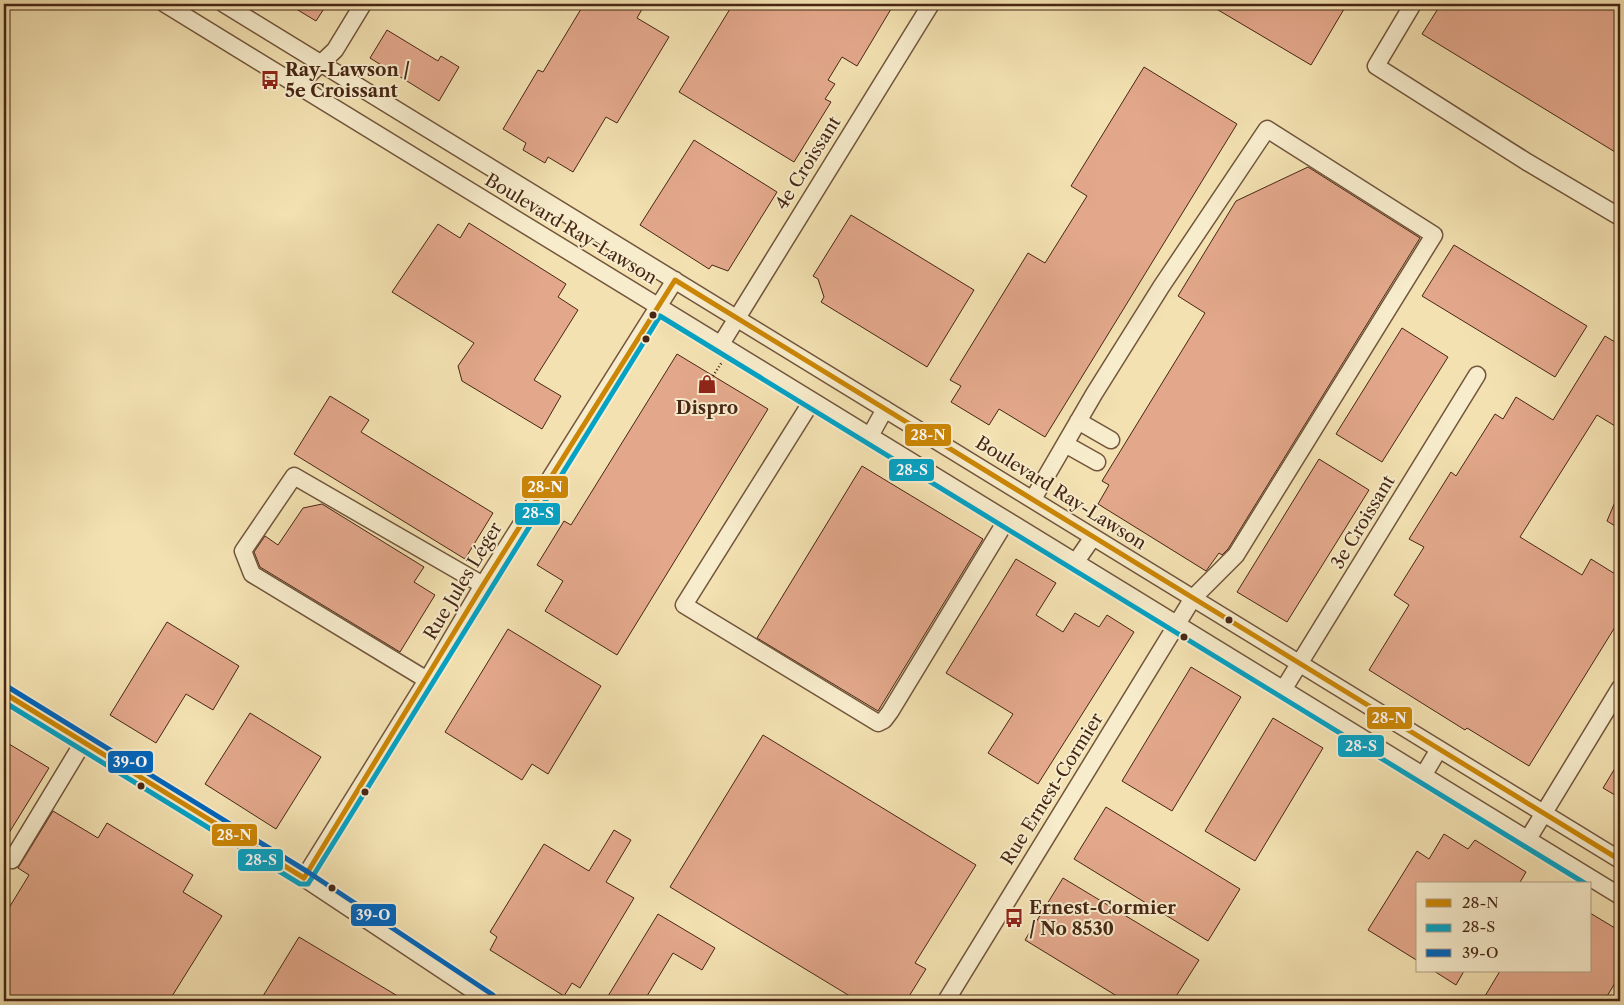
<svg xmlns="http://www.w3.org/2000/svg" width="1624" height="1005" font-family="'Libre Caslon Text',serif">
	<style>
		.building { fill: #e3a88b; stroke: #472615 }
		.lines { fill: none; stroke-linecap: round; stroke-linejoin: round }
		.minor-casing { stroke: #72553c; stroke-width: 19 }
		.path { stroke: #472615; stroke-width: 2.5; stroke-dasharray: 1 2.5; stroke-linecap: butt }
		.minor { stroke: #f7eccc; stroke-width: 16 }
		.bus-1-casing { stroke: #f7eccc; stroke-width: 9 }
		.bus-2-casing { stroke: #f7eccc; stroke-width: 9 }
		.bus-3-casing { stroke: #f7eccc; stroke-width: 9 }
		.bus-1 { stroke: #cb8605; stroke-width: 5 }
		.bus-2 { stroke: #04a2c5; stroke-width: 5 }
		.bus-3 { stroke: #0065bd; stroke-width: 5 }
		.bus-dot { fill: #472615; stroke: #f7eccc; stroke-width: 2 }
		.labels { text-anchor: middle; stroke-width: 4; stroke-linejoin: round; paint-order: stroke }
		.poi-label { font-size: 18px; font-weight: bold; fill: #472615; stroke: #f7eccc; text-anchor: start }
		.street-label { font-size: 18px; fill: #472615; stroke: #f7eccc }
		.line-badge { stroke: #f7eccc; stroke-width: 2 }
		.badge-label { font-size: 14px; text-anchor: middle; font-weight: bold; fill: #fff }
	</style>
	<rect width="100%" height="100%" fill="#f3e1b1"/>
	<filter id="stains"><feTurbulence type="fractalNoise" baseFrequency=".004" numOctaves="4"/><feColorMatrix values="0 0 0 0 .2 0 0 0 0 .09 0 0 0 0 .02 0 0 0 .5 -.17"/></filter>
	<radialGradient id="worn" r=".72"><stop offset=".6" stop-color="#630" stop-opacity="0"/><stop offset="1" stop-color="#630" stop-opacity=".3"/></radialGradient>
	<path class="building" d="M288,4h39l-11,17z
		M584,4h61l-8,14 32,19 -52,86 -11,-6 -33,55 -25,-15 -3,6 -22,-13 3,-7 -23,-14 35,-59 5,2z
		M733,4h161l-37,62 -15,-9 -14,23 7,4 -10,15 6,3 -37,60 -115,-70z
		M1208,4h139l-36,61z
		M1441,4h179v151l-198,-121z
		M387,30l51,31 3,-5 18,11 -20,34 -69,-43z
		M1144,67l93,57 -192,313 -46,-28 -10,16 -38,-23 10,-16 -11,-6 78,-127 17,10 42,-67 -16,-10z
		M694,140l83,52 -49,79 -16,-6 -3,4 -69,-44z
		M1308,167l112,71 -192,311 -6,6 -3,-2 -13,18 -108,-67 11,-19 -7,-4 103,-168 -27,-17 58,-95z
		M851,215l123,75 -47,77 -106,-65 3,-5 -6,-18 -5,-3z
		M469,223l97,61 -8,13 20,13 -44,70 27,16 -19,33 -80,-48 -4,-15 16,-23 -82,-51 46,-68 22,14z
		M1454,245l133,81 -32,51 -133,-81z
		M1402,328l46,29 -66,105 -46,-28z
		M1605,336l15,9v84l-23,-14 -77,122 62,38 9,-16 29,18v42l-91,147 -62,-38 -2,2 -96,-60 40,-65 -15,-10 30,-48 -15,-8 42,-67 5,4 39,-62 8,5 13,-22 37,23z
		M677,354l91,55 -151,246 -72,-44 18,-30 -26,-16 27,-44 7,4z
		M330,396l39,24 -8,12 132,81 -28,46 -171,-105z
		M1319,459l50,31 -82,132 -50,-30z
		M862,466l121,73 -105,172 -121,-73z
		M1620,490v39l-13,-8z
		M322,504l102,63 -10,15 21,13 -35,57 -140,-85 -6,-15 11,-16 13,9 25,-37z
		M1016,559l40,24 -20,32 27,17 12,-19 24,14 8,-12 27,17 -96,152 -50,-31 25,-39 -67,-41z
		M167,622l72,44 -26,44 -27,-16 -30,49 -46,-28z
		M508,629l93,57 -53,88 -16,-10 -10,16 -77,-48z
		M1191,667l50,30 -69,114 -50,-30z
		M250,713l71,44 -45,72 -71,-45z
		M1273,718l50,30 -68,113 -50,-30z
		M763,735l213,130 -61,98 11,6 -20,32h-48l-188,-114z
		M4,741l45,27 -45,73z
		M1620,760v38l-17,-10z
		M1106,807l134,82 -32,52 -134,-82z
		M53,811l45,27 9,-15 86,52 -10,17 39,24 -53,85h-165v-85l25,-41 -11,-7z
		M614,830l17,10 -25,42 28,16 -54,90 -8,-5 -8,13 -74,-46 7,-13 -7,-5 54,-88 45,27z
		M1444,834l24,15 7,-9 51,32 -7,12h-101v77l-50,-31 49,-79 12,8z
		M1063,878l136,82 -26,41h-48l-100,-61z
		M1590,913l30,18v44l-16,26h-122l18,-30h90z
		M658,914l57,34 -13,22 -29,-17 -29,48h-39z
		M299,937l107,64h-146z
		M1434,971h30l-8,14z"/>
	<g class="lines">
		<g class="minor-casing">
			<path id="minor" d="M165,4l1455,892
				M224,4l1396,856
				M1413,4l-37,62 151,96 93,55
				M298,85l37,-35 28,-46
				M721,344l210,-340
				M812,401l-128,204 194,118 6,-3 6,-8 116,-191
				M1078,421l33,19
				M870,436l15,-27
				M1065,444l32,18
				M1075,563l18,-26
				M427,680l-175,-106 -9,-23 51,-75 189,109
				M1283,690l194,-315
				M4,693l300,185 185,123
				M1423,776l16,-27
				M1528,839l92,-151
				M4,856l8,4 72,-119
				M304,878l123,-198 56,-95 192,-305
				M946,1001l247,-403 43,-43 198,-320 -167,-106 -106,158 -67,107 -61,105"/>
		</g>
		<path class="path" d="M713,376l9,-14"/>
		<use href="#minor" class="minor"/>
		<g class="bus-1-casing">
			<path id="bus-1" d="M4,693l300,185 179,-293 192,-305 945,580"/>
		</g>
		<g class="bus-2-casing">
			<path id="bus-2" d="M4,702l296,182h8l352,-568 926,568"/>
		</g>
		<g class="bus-3-casing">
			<path id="bus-3" d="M8,687l300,185 185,123"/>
		</g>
		<use href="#bus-1" class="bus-1"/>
		<use href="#bus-2" class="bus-2"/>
		<use href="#bus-3" class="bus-3"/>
	</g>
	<defs>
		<g id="bus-bare" transform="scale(1.5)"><path d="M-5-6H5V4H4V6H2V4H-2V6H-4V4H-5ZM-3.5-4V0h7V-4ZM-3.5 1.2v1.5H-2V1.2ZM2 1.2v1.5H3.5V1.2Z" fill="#8f2418" stroke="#f7eccc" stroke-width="2.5" paint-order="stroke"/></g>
		<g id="shop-bare" transform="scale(1.5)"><path d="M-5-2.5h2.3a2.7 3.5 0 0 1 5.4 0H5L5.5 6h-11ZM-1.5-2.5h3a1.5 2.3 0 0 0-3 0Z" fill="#8f2418" stroke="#f7eccc" stroke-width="2.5" paint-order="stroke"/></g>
	</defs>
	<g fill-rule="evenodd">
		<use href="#bus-bare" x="270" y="80"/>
		<use href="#shop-bare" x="707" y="384"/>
		<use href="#bus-bare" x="1014" y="918"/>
	</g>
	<g class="bus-dot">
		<circle cx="653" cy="315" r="4.5"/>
		<circle cx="646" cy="339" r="4.5"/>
		<circle cx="1229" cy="620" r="4.5"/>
		<circle cx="1184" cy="637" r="4.5"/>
		<circle cx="141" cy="786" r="4.5"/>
		<circle cx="365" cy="792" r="4.5"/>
		<circle cx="332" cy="888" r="4.5"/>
	</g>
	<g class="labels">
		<g class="poi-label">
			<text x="285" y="76">Ray-Lawson /<tspan x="285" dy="21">5e Croissant</tspan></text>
			<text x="707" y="414" text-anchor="middle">Dispro</text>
			<text x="1029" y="914">Ernest-Cormier<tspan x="1029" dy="21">/ No 8530</tspan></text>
		</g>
		<g class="street-label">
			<text transform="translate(808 163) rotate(-58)" y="6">4e Croissant</text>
			<text transform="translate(571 229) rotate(31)" y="6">Boulevard Ray-Lawson</text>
			<text transform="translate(1061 493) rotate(32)" y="6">Boulevard Ray-Lawson</text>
			<text transform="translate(1363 522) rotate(-59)" y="6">3e Croissant</text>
			<text transform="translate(463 581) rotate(-59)" y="6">Rue Jules Léger</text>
			<text transform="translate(1052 789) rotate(-58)" y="6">Rue Ernest-Cormier</text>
		</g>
	</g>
	<g class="line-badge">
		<rect x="904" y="423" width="48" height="24" rx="5" fill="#cb8605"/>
		<rect x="888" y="458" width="47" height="24" rx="5" fill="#04a2c5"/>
		<rect x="521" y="475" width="48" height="24" rx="5" fill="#cb8605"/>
		<rect x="514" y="502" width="47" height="24" rx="5" fill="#04a2c5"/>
		<rect x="1366" y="706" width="47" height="24" rx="5" fill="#cb8605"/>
		<rect x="1337" y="734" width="48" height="24" rx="5" fill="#04a2c5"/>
		<rect x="107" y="750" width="47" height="24" rx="5" fill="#0065bd"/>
		<rect x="211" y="823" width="47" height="24" rx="5" fill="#cb8605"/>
		<rect x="237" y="848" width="47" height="24" rx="5" fill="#04a2c5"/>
		<rect x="350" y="903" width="47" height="24" rx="5" fill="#0065bd"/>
	</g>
	<g class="badge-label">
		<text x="928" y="440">28-N</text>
		<text x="912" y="475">28-S</text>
		<text x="545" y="492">28-N</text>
		<text x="538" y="518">28-S</text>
		<text x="1389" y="723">28-N</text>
		<text x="1361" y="751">28-S</text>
		<text x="130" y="767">39-O</text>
		<text x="234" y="840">28-N</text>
		<text x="261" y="865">28-S</text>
		<text x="373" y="920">39-O</text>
	</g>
	<rect width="1624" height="1005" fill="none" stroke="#f3e1b1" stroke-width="20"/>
	<rect x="5" y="5" width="1614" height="995" fill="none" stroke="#472615" stroke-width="2.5"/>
	<rect x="10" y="10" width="1604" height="985" fill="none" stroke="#472615"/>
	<rect x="1416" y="882" width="175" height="90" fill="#f7eccc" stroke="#b19d83"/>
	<rect x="1426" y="899" width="25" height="8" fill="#cb8605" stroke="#b19d83"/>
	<text x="1462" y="908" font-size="15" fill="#472615">28-N</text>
	<rect x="1426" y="924" width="25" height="8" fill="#04a2c5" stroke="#b19d83"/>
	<text x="1462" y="932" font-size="15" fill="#472615">28-S</text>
	<rect x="1426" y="949" width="25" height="8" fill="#0065bd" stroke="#b19d83"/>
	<text x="1462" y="958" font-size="15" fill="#472615">39-O</text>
	<rect width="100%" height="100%" filter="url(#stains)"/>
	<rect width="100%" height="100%" fill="url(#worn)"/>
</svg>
